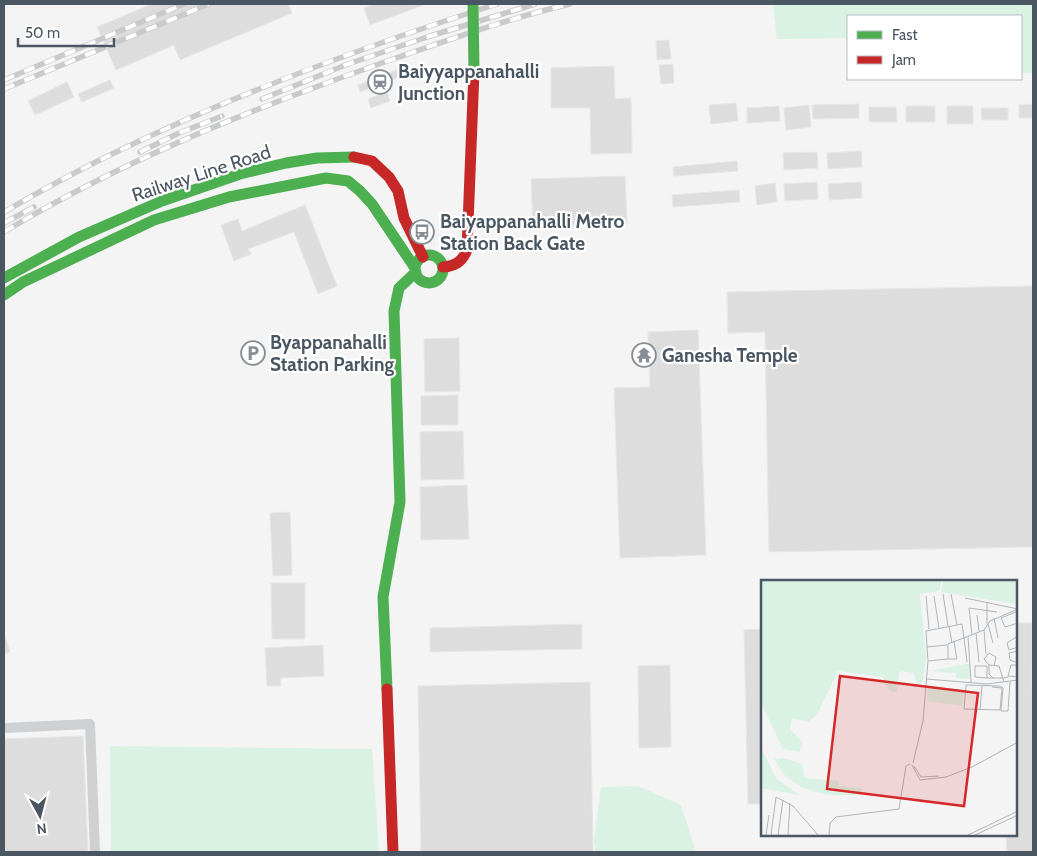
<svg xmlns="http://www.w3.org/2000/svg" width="1037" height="856" font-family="Cabin,sans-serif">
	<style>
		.green { fill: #d9f2e3 }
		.building { fill: #ddddde; stroke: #e5e6e7 }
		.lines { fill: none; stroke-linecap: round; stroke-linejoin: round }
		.street { stroke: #ced0d2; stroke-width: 10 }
		.fast { stroke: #4caf50; stroke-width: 11 }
		.jam { stroke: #c62828; stroke-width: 11 }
		.rail-casing { stroke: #c9cacc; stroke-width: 5.5 }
		.rail { stroke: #fff; stroke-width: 4; stroke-dasharray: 11; stroke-linecap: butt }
		.fast-bridge { stroke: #4caf50; stroke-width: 11 }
		.labels { text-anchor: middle; stroke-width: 4.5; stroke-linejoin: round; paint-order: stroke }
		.poi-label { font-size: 19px; font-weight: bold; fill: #4a5661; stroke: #fff; text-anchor: start }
		.street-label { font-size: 19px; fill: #4a5661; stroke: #fff }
		.inset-road { fill: none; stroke: #b0b5b9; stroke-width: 1 }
		.view { fill: #d62828; fill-opacity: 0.15; stroke: #d62828; stroke-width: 2.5 }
		.inset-edge { fill: none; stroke: #4a5661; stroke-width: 2.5 }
	</style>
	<rect width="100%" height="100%" fill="#f4f4f4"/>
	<path class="green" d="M773,4h260v69h-12v-57h-173v22l-71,1z
		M110,746l262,3 7,103h-268z
		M638,786l43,19 15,47h-100l-2,-12 7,-53z"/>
	<path class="building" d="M152,4h136l4,9 -112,47 -6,-15 -58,25 -19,-43z
		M374,4h52l-56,21 -6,-17z
		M669,40l2,19 -14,1 -1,-19z
		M673,64l1,19 -13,1 -2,-19z
		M409,65l3,7 -52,20 -2,-7z
		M614,66l1,33 16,-1 1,55 -41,1 -1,-46h-39v-40z
		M110,80l4,8 -32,14 -4,-8z
		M67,82l7,15 -39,18 -7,-14z
		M387,92l3,9 -19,7 -3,-9z
		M736,103l2,18 -27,3 -2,-19z
		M859,104v14l-46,1 -1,-14z
		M1033,104v14h-14v-13z
		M809,105l2,22 -25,3 -2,-22z
		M779,106l1,15 -33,2v-15z
		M906,106h29v16h-29z
		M947,106h26v18h-26z
		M869,107h27l1,15h-28z
		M981,108h27v12h-26z
		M861,151l1,16 -34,2 -1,-16z
		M817,152l1,16 -34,2 -1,-17z
		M737,161l1,10 -64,5 -1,-9z
		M625,176l2,48 -94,3 -2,-48z
		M817,182l1,17 -33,2 -1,-17z
		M861,182l1,16 -33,2 -1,-16z
		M775,183l2,19 -20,3 -2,-19z
		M739,190l1,12 -67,5 -1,-12z
		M305,205l32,81 -19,8 -24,-62 -46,17 3,5 -17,7 -13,-36 17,-6 4,12z
		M1033,286v261l-264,5 -4,-220 -37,1 -1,-41z
		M698,330l8,225 -86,3 -6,-170 36,-1 -2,-55z
		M459,338l1,53 -35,1 -1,-53z
		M458,395v30h-37v-29z
		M463,431l1,48 -43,1 -1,-48z
		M467,485l2,54 -48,1 -1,-53z
		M290,512l2,63 -19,1 -3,-63z
		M271,583h34v56h-33z
		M1016,623h16l1,229h-26l-1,-17h10z
		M582,624v25l-152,3v-24z
		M762,629v175h-14l-4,-174z
		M4,633l6,19 -6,2z
		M323,645l1,31 -44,2 1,8h-14l-2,-38z
		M670,665l1,82 -32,1 -1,-82z
		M590,682l3,170h-172l-3,-166z
		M83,736l5,116h-84v-113z"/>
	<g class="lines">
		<path class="street" d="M4,728l86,-4 5,128"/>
		<path class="fast" d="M415 269a14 14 0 1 1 28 0a14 14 0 1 1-28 0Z
			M4,278l75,-41 83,-36 78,-27 46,-11 31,-5 37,-1
			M4,295l19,-13 131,-62 75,-23 97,-19 22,3 12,10 12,13 43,64
			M387,689l-4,-92 17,-95 -6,-191 5,-23 17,-16"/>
		<path class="jam" d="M354,157l18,4 17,16 9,14 6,27 19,39
			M443,267c12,-1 19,-5 24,-17l7,-179
			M387,689l6,163"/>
		<g class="rail-casing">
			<path id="rail" d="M4,80l180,-76
				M4,89l205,-85
				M262,99l86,-35 79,-27 108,-33
				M140,152l37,-18 45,-18
				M4,212c26,-15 53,-30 80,-44 132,-67 272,-119 413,-164
				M4,223l30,-16
				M4,232c117,-71 246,-122 375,-168 63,-22 127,-45 191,-60"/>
		</g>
		<use href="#rail" class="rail"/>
		<path class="fast-bridge" d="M473,4l1,67"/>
	</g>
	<defs>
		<g id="station-ring" transform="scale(1.25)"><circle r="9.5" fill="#fff" stroke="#868d94" stroke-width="1.5"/><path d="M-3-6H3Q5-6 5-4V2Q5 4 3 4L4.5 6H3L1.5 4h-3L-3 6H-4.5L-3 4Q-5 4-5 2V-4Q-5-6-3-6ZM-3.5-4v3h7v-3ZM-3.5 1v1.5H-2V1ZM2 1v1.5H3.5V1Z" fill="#868d94"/></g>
		<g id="bus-ring" transform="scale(1.25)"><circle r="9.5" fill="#fff" stroke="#868d94" stroke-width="1.5"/><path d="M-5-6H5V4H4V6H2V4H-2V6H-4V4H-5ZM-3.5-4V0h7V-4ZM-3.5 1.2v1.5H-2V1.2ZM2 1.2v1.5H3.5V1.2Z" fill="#868d94"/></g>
		<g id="parking-ring" transform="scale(1.25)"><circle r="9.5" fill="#fff" stroke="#868d94" stroke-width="1.5"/><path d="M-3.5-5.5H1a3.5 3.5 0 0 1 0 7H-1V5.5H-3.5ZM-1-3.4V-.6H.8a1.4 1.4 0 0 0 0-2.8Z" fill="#868d94"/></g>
		<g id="temple-ring" transform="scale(1.25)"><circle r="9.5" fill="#fff" stroke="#868d94" stroke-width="1.5"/><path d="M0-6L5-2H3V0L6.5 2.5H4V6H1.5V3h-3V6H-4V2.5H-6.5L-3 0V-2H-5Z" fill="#868d94"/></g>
	</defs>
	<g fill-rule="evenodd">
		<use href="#station-ring" x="380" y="82"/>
		<use href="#bus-ring" x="422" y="232"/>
		<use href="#parking-ring" x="253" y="353"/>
		<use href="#temple-ring" x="644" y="355"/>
	</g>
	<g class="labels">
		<g class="poi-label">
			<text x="398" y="78">Baiyyappanahalli<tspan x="398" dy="22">Junction</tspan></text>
			<text x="440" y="228">Baiyappanahalli Metro<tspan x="440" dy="22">Station Back Gate</tspan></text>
			<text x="270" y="349">Byappanahalli<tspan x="270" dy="22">Station Parking</tspan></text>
			<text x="662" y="362">Ganesha Temple</text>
		</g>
		<g class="street-label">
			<text transform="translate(201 173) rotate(-18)" y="7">Railway Line Road</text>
		</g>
	</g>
	<g transform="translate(761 580)">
		<rect width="256" height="256" fill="#f4f4f4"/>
		<path d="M0,1h180l-1,10 -20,3 6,64 -3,23 -5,4 -5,-12 -11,-2 -3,2 -2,19h-5l-5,-4 -5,-11 -44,-6 -21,44 -9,7 -16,-4 -2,11 13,14 -4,9 -16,-3 -22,-46zM182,1h74v23l-76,-12zM210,83l-2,16 -13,-1v-5l-26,-2zM167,107l36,2 -2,17 -35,-5zM0,168l15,30 23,17 -38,-7zM23,178l18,6 3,14 34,3v5l23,2v7h-35l-24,-7 -17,-11 -12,-18z" fill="#d9f2e3"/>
		<path class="inset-road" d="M182,14l5,32M190,14l6,31M165,16l3,33M173,16l5,32M204,18l53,11M257,31l-17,7 4,9 13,-4M216,35l2,16M233,38l4,20M226,44v-22M227,44l5,19M188,46l3,17M223,50l2,24M215,53l3,29M211,55l-3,-27 28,4M207,56l3,46M257,56l-11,7 2,7 9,-3M203,58l3,24M166,67l20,-2M257,71l-9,2 1,7 8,3M187,79h9l-3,-17M167,81l20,-2v-15l36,-14 6,-9 28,-12M228,85l-5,-6 5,-6 7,4 -2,9M247,96l3,-11h7M226,98v-12h-12v11l12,1h18l5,-2 8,1M232,98l-4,-4v-9l10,1 5,16M165,99l61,5 31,-4M231,107l10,1 -2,22 -36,-1 2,-24 33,1 4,2 -2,23h7l2,-29M219,130l2,-24M152,183l10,-42 5,-60 -2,-30 36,-7 2,14M151,185l8,15 26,-3 26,-10 46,-25M153,186l7,11 18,-1M5,255l3,-20M10,255l5,-38 17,9 25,29M17,255l5,-35M27,255l2,-32M68,255l1,-12 6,-6 63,-8 7,-43 4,-2M207,255l50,-24M214,255l43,-20"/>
		<path class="view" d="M79,96l138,17 -14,113 -137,-17z"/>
		<rect width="256" height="256" class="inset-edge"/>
	</g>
	<rect width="1037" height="856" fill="none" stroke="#4a5661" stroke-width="10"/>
	<rect x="847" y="15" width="175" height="65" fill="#ffffff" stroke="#b7bbc0"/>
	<rect x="857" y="31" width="25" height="8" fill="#4caf50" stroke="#b7bbc0"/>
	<text x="892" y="40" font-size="15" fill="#4a5661">Fast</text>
	<rect x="857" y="56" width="25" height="8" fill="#c62828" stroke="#b7bbc0"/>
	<text x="892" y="65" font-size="15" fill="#4a5661">Jam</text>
	<g transform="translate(40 816) rotate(173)" stroke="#ffffff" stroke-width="4" paint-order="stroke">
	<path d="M0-4L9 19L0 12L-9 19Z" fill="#4a5661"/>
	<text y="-8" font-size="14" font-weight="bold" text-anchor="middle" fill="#4a5661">N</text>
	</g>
	<path d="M18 38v8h96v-8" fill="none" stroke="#4a5661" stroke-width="2.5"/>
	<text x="25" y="38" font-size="15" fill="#4a5661" stroke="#ffffff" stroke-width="4" paint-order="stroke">50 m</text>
</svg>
